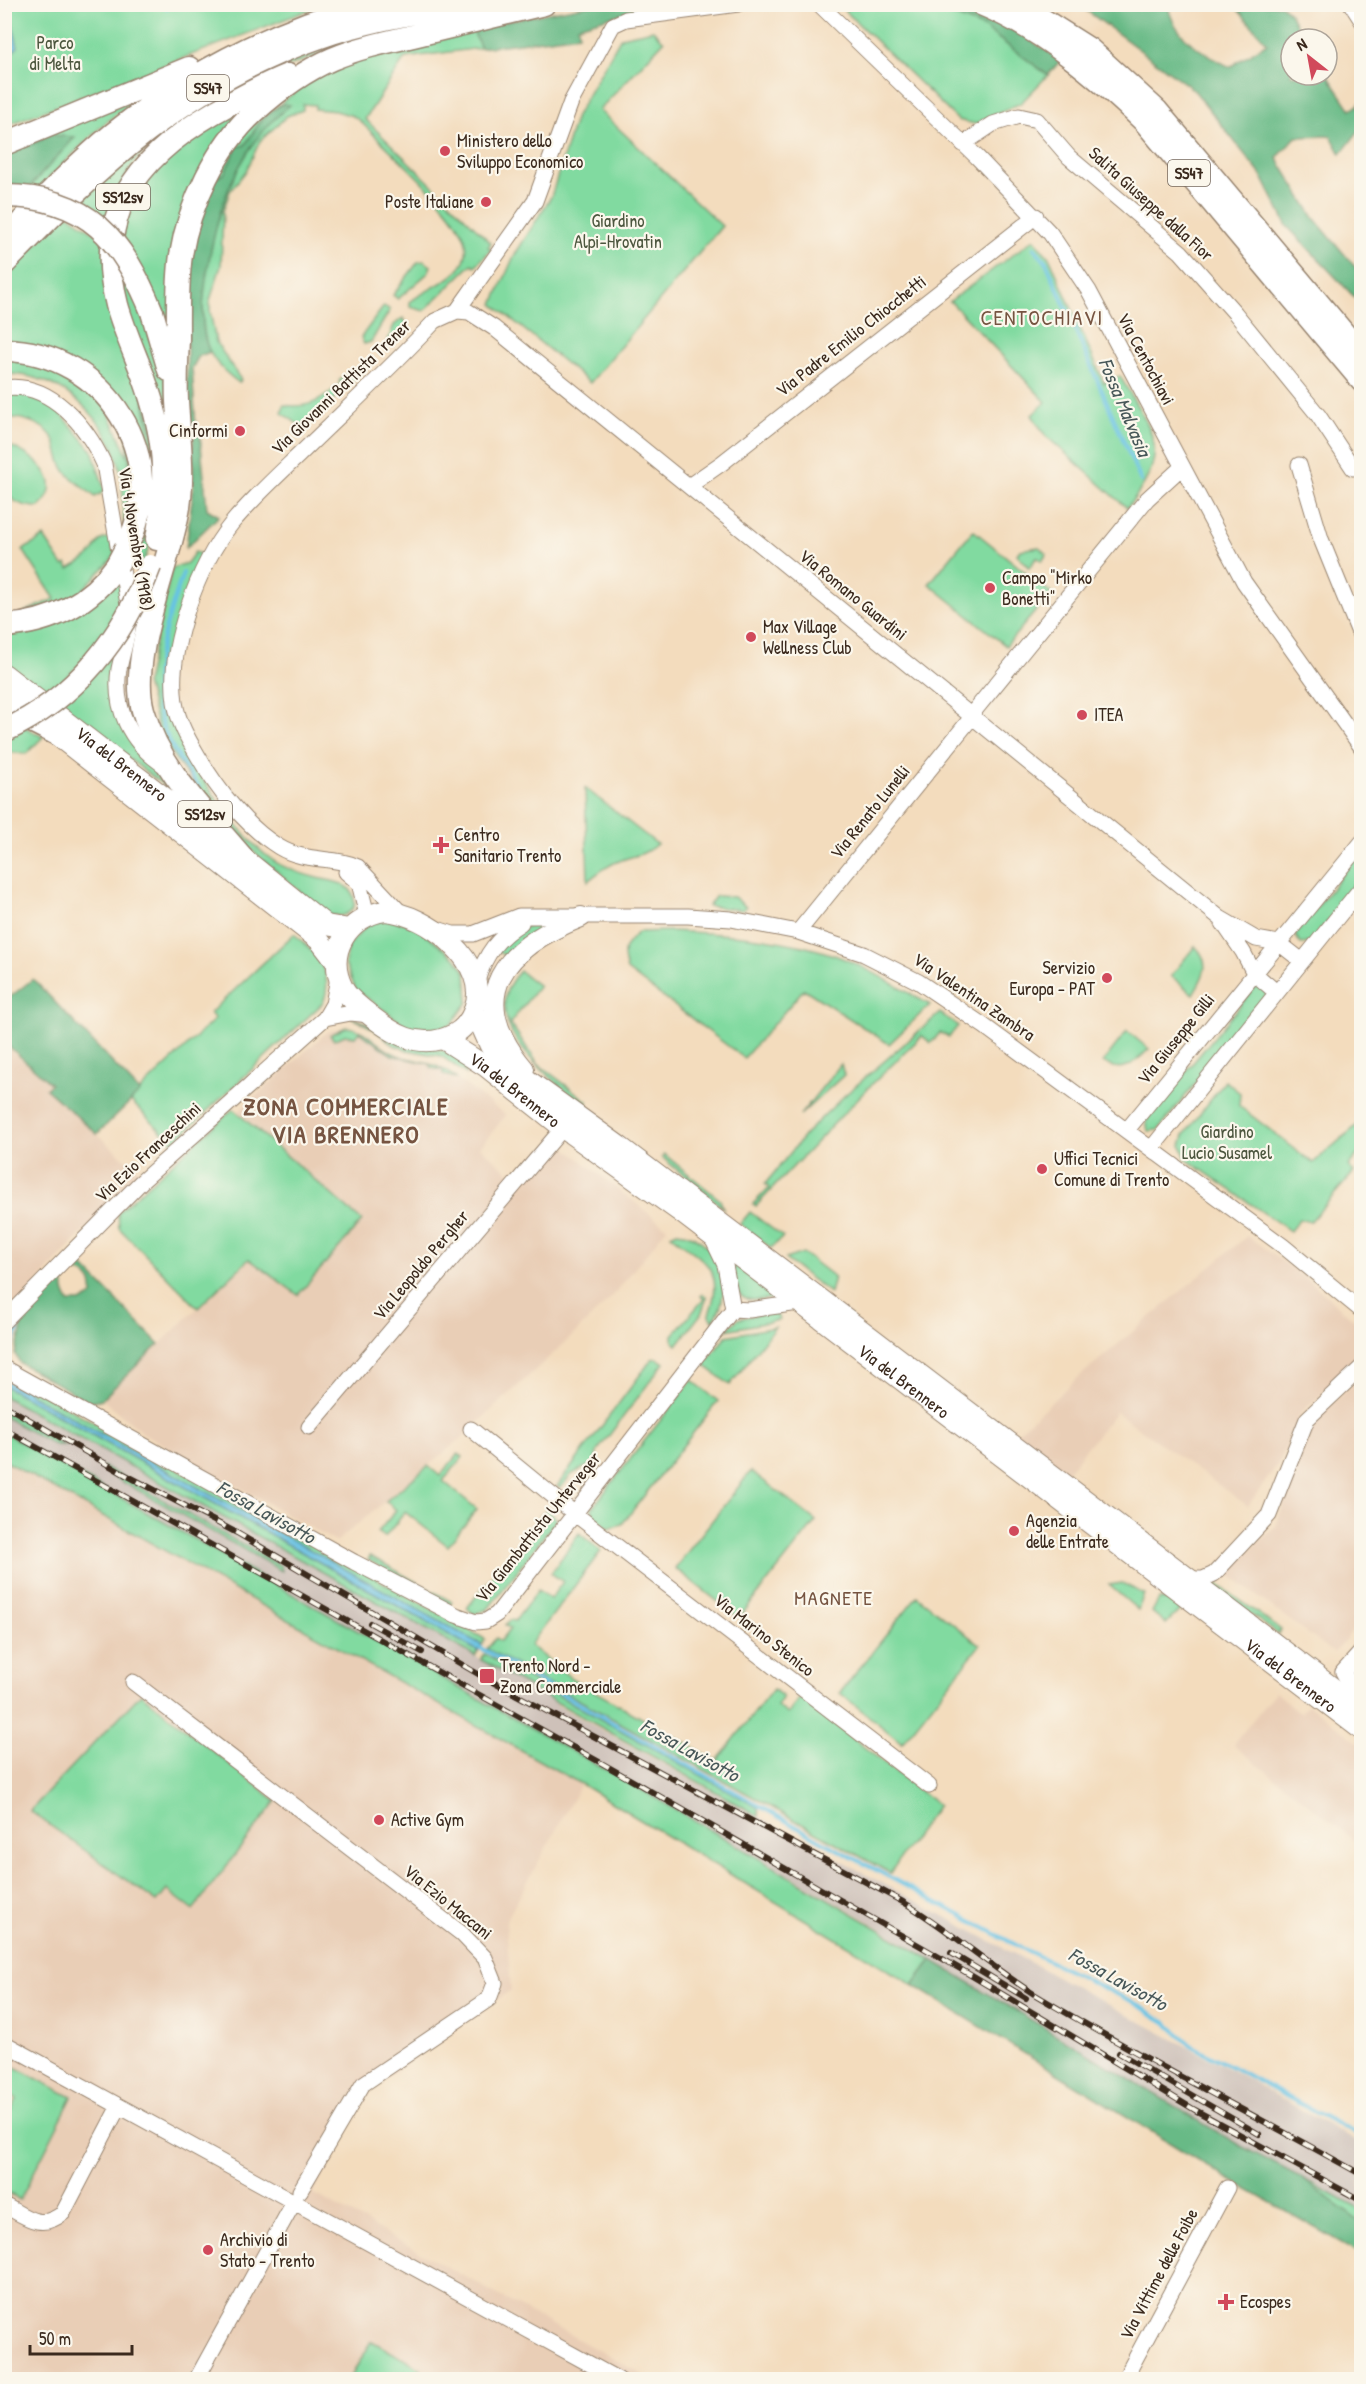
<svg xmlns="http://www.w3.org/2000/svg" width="1366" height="2384" font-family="'Patrick Hand',sans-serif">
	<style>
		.built { fill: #e9ceb6 }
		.industrial { fill: #cec1b9 }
		.green { fill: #81daa0; stroke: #5e825f; stroke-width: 1.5 }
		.forest { fill: #68ba86; stroke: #527252; stroke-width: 1.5 }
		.water { fill: #66c2e4; stroke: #507681; stroke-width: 1.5 }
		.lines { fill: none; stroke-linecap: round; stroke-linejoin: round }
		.stream { stroke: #66c2e4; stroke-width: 4 }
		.minor-casing { stroke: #97836e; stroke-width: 17 }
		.major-casing { stroke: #97836e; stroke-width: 22 }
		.highway-casing { stroke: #97836e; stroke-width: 25 }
		.minor { stroke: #fff; stroke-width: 15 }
		.major { stroke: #fff; stroke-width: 20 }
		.highway { stroke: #fff; stroke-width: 22 }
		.rail-casing { stroke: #3b2a1e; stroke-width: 6 }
		.rail { stroke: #fbf7ec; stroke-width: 4; stroke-dasharray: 11; stroke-linecap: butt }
		.highway-bridge-casing { stroke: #97836e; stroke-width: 25; stroke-linecap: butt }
		.highway-bridge { stroke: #fff; stroke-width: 22 }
		.poi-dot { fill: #d1495b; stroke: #fbf7ec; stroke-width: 2 }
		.labels { text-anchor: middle; stroke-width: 4.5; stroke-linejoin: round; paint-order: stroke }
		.shield { fill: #fbf7ec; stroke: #75685c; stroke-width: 1.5 }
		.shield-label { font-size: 16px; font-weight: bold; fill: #3b2a1e }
		.park-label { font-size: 18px; fill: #4c563e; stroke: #fbf7ec }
		.poi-label { font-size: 18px; fill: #3b2a1e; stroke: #fbf7ec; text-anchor: start }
		.street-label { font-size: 18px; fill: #3b2a1e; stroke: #fbf7ec }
		.water-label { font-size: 20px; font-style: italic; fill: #485859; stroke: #fbf7ec }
		.neighbourhood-label { font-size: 20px; letter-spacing: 1.5px; fill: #765441; stroke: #fbf7ec }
		.quarter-label { font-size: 21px; letter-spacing: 1.5px; fill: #765441; stroke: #fbf7ec }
		.district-label { font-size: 24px; font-weight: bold; letter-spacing: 1.5px; fill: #765441; stroke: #fbf7ec }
	</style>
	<rect width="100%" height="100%" fill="#fbf7ec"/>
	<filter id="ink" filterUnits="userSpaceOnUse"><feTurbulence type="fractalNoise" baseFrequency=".0167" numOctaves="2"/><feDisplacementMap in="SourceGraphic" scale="12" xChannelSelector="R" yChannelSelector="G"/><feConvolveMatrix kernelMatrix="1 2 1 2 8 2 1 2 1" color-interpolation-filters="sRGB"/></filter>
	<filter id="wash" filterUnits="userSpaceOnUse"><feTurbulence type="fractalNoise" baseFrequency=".008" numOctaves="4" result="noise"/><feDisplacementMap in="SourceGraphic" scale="24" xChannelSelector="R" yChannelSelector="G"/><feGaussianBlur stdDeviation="1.35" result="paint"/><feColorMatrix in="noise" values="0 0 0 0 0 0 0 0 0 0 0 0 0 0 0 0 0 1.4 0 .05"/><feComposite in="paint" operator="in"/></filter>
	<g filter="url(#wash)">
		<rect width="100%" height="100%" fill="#f3dcbd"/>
		<path class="built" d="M346,1027l17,5 30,21 45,12 68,50 -26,32 41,36 36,-42 110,87 -55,69 -43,42 -111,102 -122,101 -193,-109 -41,-34 147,-140 113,-38 -125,-108 90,-81z
			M4,1045l47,39 -4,6 92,81 -134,146z
			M1247,1236l59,42 55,48v33l-60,54 -21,48 -32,45 -132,-94 -49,60 -51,-38 58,-53z
			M1361,1376v244l-27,33 -108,-80 50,-47 34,-101z
			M5,1461l576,323 -75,137 5,69 -140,98 -58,105 337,186h-645l-1,-188 16,9 52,-103 -67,-35z
			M1275,1692l26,21 7,-9 53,41v100l-128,-100z"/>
		<path class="industrial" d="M4,1397l551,303 2,5 178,99 516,277 110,63v66l-122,-65 -374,-226 -211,-122 -649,-364z"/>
		<path class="green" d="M5,4l317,1 -317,121z
			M839,5h88l56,22 65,48 -27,28 -46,21 -17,-4z
			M475,27v8l6,13 -76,10 -40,61 126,124 -3,4 3,3 -16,16 -3,-2 -48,47 -14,-4v-5c13,-11 40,-21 49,-33 7,-9 9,-20 6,-30 -12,-33 -77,-90 -104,-117l-8,-6 -17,-5 -21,-2v-4l-12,-1v6l-16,6 -27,25 -14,30 -16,20 -7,20 -2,55 -11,34v11l6,31 25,38 -2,3c-13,-10 -27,-22 -32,-38 -12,-37 6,-128 24,-162l-17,-4 31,-48 80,-62z
			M653,30l11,11 -65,69 123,116 -132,157 -97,-79 21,-48 37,-59 25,-81 45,-79z
			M352,41c-20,10 -40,16 -60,24 -49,20 -126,56 -159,99 -12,17 -17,39 -25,59l-27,-20 19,-23 95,-74 75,-38z
			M270,88l-37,37 -61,219 -53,-112 35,-71z
			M139,97l-36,28 -66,64h-32v-38z
			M66,213l36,25 52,197 -4,108 -6,20 -4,-8h-11l6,-10 -10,-135 -120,-68v-66z
			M1034,239l16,20 54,124 16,-7c33,59 54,73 7,132l-82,-73 -13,-20 14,-13 -96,-101z
			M424,261l7,5 -3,7 -30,26 -5,-4 25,-33z
			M124,265l41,115 9,52 -6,87 -45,-221z
			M384,306l6,4 -19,32 -7,2 -3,-7z
			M403,318l5,7 -24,25 10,-25z
			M4,354l46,9 54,39 30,68 -9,64c-3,-20 -1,-40 -4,-60 -10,-55 -60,-101 -116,-100z
			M364,370l-60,58 -22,-15 2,-8c25,4 39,-5 57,-22l-2,-2 8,-7z
			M5,392l23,3 29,14 35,41 13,41 -10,6c-9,-8 -21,-16 -29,-25 -7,-9 -7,-17 -10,-27 -5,-19 -33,-29 -51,-27z
			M5,444c25,8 65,37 34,63 -15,0 -25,-4 -34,-15z
			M973,530l78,63 -45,53 -77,-62z
			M44,537l19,29 3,-2 3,5c7,-4 15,-8 21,-14 10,-9 3,-14 20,-18l5,19 -44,46 -47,10 31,-13 -32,-49z
			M1039,547l8,7 -5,7 -5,-4 -8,11 -12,-14 3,-4z
			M195,552l8,3c-16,44 -39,89 -37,136 3,47 67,141 105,168 12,9 31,15 46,19 18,4 40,4 37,29 -8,11 -16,10 -29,6l-100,-86 -64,-88 -15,-56 26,-115 15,-5z
			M119,572l4,38 -20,32 -57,55 -41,-31 -1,-34z
			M122,637l-9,55 44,78 17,14 13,19 -129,-98z
			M25,727l18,10 -17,17 -21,-2v-15z
			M585,788l72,56c-12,11 -21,11 -35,16 -13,4 -23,12 -34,21z
			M1361,851v28l-50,64 -10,1 -6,-9z
			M716,896l18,1 12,10 -3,3 -35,-4z
			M386,918l29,8 42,33 9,14 2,29 -16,22 -17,7 -26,-3 -53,-38 -11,-26 4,-19 19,-21z
			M549,924l-44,32 -9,-6 28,-23z
			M670,931c55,3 114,6 167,25 32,12 63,32 93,49l-41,39 -85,-55 -60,69 -117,-88c-6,-20 -4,-23 11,-38z
			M294,934c22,19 41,38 29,69l-150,140 -43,-43 85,-81 -5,-6z
			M1195,946c17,17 9,30 -2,48l-22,-18z
			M520,971l19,15 -29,37 28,41 50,38 -3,4c-35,-28 -114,-85 -65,-135z
			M1258,984l8,7 1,4 -109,135 -10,1 -2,-11z
			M940,1013l18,13 -9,11 -9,-4 -9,10 -9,-7 -57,55 -109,115 -3,-2 16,-16 -4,-4 44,-54 35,-34z
			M351,1017l83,32 11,2 22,13 -1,10 -25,-18 -34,-6 -13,-5 -22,-17z
			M346,1027c19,1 29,17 45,25 25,14 41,5 66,27l-14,-5v-4l-12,-2 -1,-5 -38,-8 -33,-23 -4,5 -10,-2 -11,5 -4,-5z
			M1127,1031l22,18c-15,15 -27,26 -46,13z
			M841,1064l3,11 -44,40z
			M1225,1081l15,12 -1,13 74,57 48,-41v29l-13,15 6,6 -44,50 -11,-3 -9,12 -104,-72 -5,-14 3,-10z
			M233,1109l129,112 -64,74 -49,-36 -51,49 -79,-80 -1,-16z
			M664,1154l56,46 3,8 -61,-51z
			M750,1212l33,25 -12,11 -31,-24z
			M677,1232c41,3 59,59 36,89l-4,-7c17,-45 -5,-53 -38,-79z
			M803,1253l31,24 -4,16 -45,-34z
			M731,1261l50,37c-44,4 -42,6 -50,-37z
			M703,1294l4,3 -6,17 -24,31 -4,-3v-7l31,-36 -3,-3z
			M768,1312l9,3 3,5 -54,10 12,-11z
			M775,1327l-45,58 -26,-20 22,-29z
			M657,1358l7,5 -66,87 -4,13 -22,11 -12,14 -3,-2 95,-127z
			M692,1380l26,21 -96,123 -13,4 -16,-13 -1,-7z
			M26,1385l441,244 18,10 -3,6 -40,-20 -413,-231z
			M5,1386l473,265 -3,5 -470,-259z
			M5,1411l59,34h-9l-50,-28z
			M5,1433l649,364 278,163 -19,25 -332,-201 -576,-323z
			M458,1454l5,3 -20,24 34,28 -29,37 -43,-34 -20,25 -7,-5 18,-22 -10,-9 42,-35 12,10z
			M102,1466l179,100 1,5 -175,-98z
			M751,1471l65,50 -77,97 -64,-50z
			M546,1509l11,10 -69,90 -14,5 -7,-6z
			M579,1533l22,18 -71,94 41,33 146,83 56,-72 10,8 -6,9 11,8 12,-17 138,108 -48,68 -403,-224 9,-11 5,3 9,-12 -5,-4 5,-5 5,1 23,-31 12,9 13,-17 -12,-9z
			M370,1556l82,46 -2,3 -82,-45z
			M1213,1581l68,49 -3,4 -68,-49z
			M1122,1583l22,11 -6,16 -29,-25z
			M917,1596l63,49 -78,98 -62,-50z
			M1159,1599l19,4 5,4 -17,17 -14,-12z
			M484,1654l275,154v8l-278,-156z
			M141,1694l135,107 -83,109 -26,-20 -10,12 -127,-91z
			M5,2062l67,35 -52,103 -15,-9v-69l12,-23 -10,-7 -2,4z
			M1300,2177l61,33v13z
			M372,2341l49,28 -4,10h-68z"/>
		<path class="forest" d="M589,5h93l-44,4 -60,17 1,9 -98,13 -6,-13v-8z
			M927,5c10,0 22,-2 33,0 28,4 76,40 101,55l-13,15 -65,-48z
			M1079,5h89c5,32 35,48 62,62l37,-24 -33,-38h47l9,8 14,26h-13v36l36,-1 24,36 10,-7v25l-20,26 -10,-18 -35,1 -19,21 37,60 47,56v30l-74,-78 -26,-51 -67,-85z
			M284,104l6,1c-55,45 -74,106 -84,174 -3,22 -7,52 4,73l-11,4 -7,12 4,62 4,4 7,75 12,7 -33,32 7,-57v-49l2,-12h-8v-170l27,-81 10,-5 13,-27 8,-2c10,-16 20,-34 39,-41z
			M52,135l23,2 -47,52h-23v-33z
			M33,979l107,113 -43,42 -51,-45 5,-5 -46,-41v-42z
			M73,1256l86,88 -57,55 -13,3 -69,-39 -5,-9c3,-15 11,-25 2,-40l39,-40 7,1 1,16 5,11h12l11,-7c2,-17 -8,-24 -24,-25l-1,-7z
			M932,1960l307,185 61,32 61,46v31l-139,-79 -309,-190z"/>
		<path class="water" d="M5,4l3,1 10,42 -13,12z
			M16,1379l10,6 3,9 453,251 -4,6 -473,-265v-6l15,8z"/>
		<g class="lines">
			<path class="stream" d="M167,8l5,-4
				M1034,248l12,14 95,219
				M183,573c-16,49 -38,103 -20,154 8,22 23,41 36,60
				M9,1350l8,-18v-12
				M477,1646l343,194 200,107 113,55 34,21 24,22 171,92"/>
		</g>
	</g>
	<g filter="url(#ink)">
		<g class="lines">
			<g class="minor-casing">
				<path id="minor" d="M819,4l158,153 73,76 39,58 155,291 118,166
					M1351,4l11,17
					M963,144l30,-20 26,-8 18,4 32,37 112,95 54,61 83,102 35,53
					M457,311l12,1 25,16 726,590 36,21 23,4 23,18
					M4,388c47,-7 83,39 100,76l25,146c1,21 -6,39 -10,59 -6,39 11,73 43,95
					M1299,465l22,74 41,101
					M689,486l33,-23 314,-247
					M971,715l176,-216 35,-32
					M346,872l13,11 8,32
					M401,913l-43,-46c-23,-11 -53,-4 -79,-20 -33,-20 -62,-58 -81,-91 -10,-17 -20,-34 -23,-54 -8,-54 23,-137 57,-179 20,-24 44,-46 67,-68 45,-44 92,-87 136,-134l22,-10 78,-110 36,-99 42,-77 13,-6 112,-15
					M1223,923l20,29 11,21 22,19
					M437,929l16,5h20l46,-18h169l43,3 67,13 66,22 55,28 65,44 299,220 79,65
					M798,932l174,-215
					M477,981c8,-27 21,-44 44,-58
					M325,1018l26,-5 19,2
					M1127,1130l235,-288
					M1151,1149l211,-262
					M712,1238l13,27 8,44
					M733,1309l16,1 50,-7
					M4,1321l137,-139 184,-164 8,-14 5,-26
					M4,1368l350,194 102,53 20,7 10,-1 11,-7 236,-305
					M309,1427l254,-299
					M471,1429l104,85 354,272
					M1190,1579h13l11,-5 55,-59 38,-96 55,-52
					M133,1682l329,252 23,24 10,25 -6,16 -126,85 -63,107
					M1358,1708l-1,-12 -14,-24 19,-21
					M4,2043l615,337
					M4,2205c22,12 37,26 59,8l56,-107
					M196,2380l98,-178
					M1124,2380l103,-192"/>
			</g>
			<g class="major-casing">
				<g id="major">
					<path id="s1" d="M4,674l238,183 84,68 23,4"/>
					<path d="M4,694l315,246 17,22"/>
					<path d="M385,911c42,3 107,52 89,99 -4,10 -10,19 -20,24 -35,18 -63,-1 -89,-23 -8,-7 -17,-13 -22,-23 -18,-35 5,-72 42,-77z"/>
					<path d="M474,1010l16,36 17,19 112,81 743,564"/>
					<path id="s2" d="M443,1039l42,27 78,62 116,83 683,519"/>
					<path d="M524,1069c-62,-74 -19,-122 57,-152"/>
				</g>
			</g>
			<g class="highway-casing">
				<path id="highway" d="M981,4c63,26 116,72 164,118l217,259
					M1018,4l71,45 68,62 205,244
					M4,144l185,-76
					M4,240c35,-36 70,-74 109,-106 75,-60 162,-105 255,-130
					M4,264c97,-99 179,-180 313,-226 48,-17 97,-25 146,-34
					M152,312l17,58
					M4,350c101,1 169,107 122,198
					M157,539c11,-62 8,-103 -13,-161 -9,-24 -20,-48 -27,-73 -26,-101 31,-158 114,-202 18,-10 37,-20 57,-28
					M4,626c47,-3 86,-23 113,-61
					M4,707l53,27
					M242,857c-38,-45 -83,-89 -99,-147 -15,-56 27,-146 36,-203 5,-35 0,-71 -2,-106 -1,-21 0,-42 1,-62 0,-28 -1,-56 3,-84 8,-50 35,-108 73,-143 22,-20 50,-41 78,-53 26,-11 54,-17 81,-23 44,-11 87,-21 131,-32"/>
			</g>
			<use href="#minor" class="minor"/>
			<use href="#major" class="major"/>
			<use href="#highway" class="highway"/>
			<g class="rail-casing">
				<path id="rail" d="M4,1405l120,69 113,59 248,145 418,224c46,27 86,64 131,92 107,64 219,120 328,181
					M4,1429l608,340 350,201 233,140 167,91
					M370,1623l52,29
					M951,1953l75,45
					M1119,2053l140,81"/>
			</g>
			<use href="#rail" class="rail"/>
			<g class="highway-bridge-casing">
				<path id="highway-bridge" d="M4,196c84,0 119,44 148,116
					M117,565l9,-17
					M4,731c71,-32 120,-94 146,-165"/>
			</g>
			<use href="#highway-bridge" class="highway-bridge"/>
		</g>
	</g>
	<g class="poi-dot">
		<circle cx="445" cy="151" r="6"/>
		<circle cx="486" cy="202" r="6"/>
		<circle cx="240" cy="431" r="6"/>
		<circle cx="990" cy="588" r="6"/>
		<circle cx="751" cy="637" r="6"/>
		<circle cx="1082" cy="715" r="6"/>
		<path d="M438 836h6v6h6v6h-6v6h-6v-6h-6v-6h6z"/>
		<circle cx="1107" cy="978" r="6"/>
		<circle cx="1042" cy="1169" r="6"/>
		<circle cx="1014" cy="1531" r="6"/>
		<rect x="479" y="1668" width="16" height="16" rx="3"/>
		<circle cx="379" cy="1820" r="6"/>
		<circle cx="208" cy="2250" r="6"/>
		<path d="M1223 2293h6v6h6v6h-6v6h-6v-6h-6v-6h6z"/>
	</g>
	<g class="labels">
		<g class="shield">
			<rect x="187" y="75" width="42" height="26" rx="4.5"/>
			<rect x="1168" y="160" width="42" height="26" rx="4.5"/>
			<rect x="96" y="184" width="54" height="26" rx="4.5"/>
			<rect x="178" y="801" width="54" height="26" rx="4.5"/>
		</g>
		<g class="shield-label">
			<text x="208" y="94">SS47</text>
			<text x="1189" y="179">SS47</text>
			<text x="123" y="203">SS12sv</text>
			<text x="205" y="820">SS12sv</text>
		</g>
		<g class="park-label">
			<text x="55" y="49">Parco<tspan x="55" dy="21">di Melta</tspan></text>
			<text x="618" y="227">Giardino<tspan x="618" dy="21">Alpi-Hrovatin</tspan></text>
			<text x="1227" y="1138">Giardino<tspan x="1227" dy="21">Lucio Susamel</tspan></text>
		</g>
		<g class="poi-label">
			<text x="457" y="147">Ministero dello<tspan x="457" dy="21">Sviluppo Economico</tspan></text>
			<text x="474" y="208" text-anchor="end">Poste Italiane</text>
			<text x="228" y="437" text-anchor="end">Cinformi</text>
			<text x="1002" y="584">Campo "Mirko<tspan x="1002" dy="21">Bonetti"</tspan></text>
			<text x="763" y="633">Max Village<tspan x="763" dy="21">Wellness Club</tspan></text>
			<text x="1094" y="721">ITEA</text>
			<text x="454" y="841">Centro<tspan x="454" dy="21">Sanitario Trento</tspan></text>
			<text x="1095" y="974" text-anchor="end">Servizio<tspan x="1095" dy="21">Europa - PAT</tspan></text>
			<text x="1054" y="1165">Uffici Tecnici<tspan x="1054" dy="21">Comune di Trento</tspan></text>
			<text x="1026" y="1527">Agenzia<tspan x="1026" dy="21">delle Entrate</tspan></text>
			<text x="500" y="1672">Trento Nord -<tspan x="500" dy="21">Zona Commerciale</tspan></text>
			<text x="391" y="1826">Active Gym</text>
			<text x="220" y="2246">Archivio di<tspan x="220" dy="21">Stato - Trento</tspan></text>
			<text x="1240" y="2308">Ecospes</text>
		</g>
		<g class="street-label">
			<text transform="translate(1151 204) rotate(42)" y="6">Salita Giuseppe dalla Fior</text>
			<text transform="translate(851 336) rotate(-38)" y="6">Via Padre Emilio Chiocchetti</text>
			<text transform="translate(1146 359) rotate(62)" y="6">Via Centochiavi</text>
			<text transform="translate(341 387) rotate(-44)" y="6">Via Giovanni Battista Trener</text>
			<text transform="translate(136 539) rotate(81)" y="6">Via 4 Novembre (1918)</text>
			<text transform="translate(853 595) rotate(39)" y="6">Via Romano Guardini</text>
			<text dy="6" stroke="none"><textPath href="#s1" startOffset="148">Via del Brennero</textPath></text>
			<text transform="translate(870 812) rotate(-51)" y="6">Via Renato Lunelli</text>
			<text transform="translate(974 997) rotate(34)" y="6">Via Valentina Zambra</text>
			<text transform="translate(1176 1039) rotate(-51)" y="6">Via Giuseppe Gilli</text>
			<text dy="6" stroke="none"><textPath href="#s2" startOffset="88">Via del Brennero</textPath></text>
			<text transform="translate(148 1152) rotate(-43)" y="6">Via Ezio Franceschini</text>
			<text transform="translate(421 1265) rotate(-50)" y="6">Via Leopoldo Pergher</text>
			<text dy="6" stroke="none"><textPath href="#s2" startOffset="574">Via del Brennero</textPath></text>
			<text transform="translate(538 1527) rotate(-51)" y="6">Via Giambattista Unterveger</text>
			<text transform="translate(764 1635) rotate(38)" y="6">Via Marino Stenico</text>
			<text dy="6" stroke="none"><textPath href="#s2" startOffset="1060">Via del Brennero</textPath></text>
			<text transform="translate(448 1902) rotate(39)" y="6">Via Ezio Maccani</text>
			<text transform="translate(1159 2274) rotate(-62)" y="6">Via Vittime delle Foibe</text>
		</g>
		<g class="water-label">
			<text transform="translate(1125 407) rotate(67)" y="7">Fossa Malvasia</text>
			<text transform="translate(266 1512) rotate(29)" y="7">Fossa Lavisotto</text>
			<text transform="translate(690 1750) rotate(29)" y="7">Fossa Lavisotto</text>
			<text transform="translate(1118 1979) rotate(29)" y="7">Fossa Lavisotto</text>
		</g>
		<g class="neighbourhood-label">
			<text x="834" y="1605">MAGNETE</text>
		</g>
		<g class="quarter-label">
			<text x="1042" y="325">CENTOCHIAVI</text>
		</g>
		<g class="district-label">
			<text x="346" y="1115">ZONA COMMERCIALE<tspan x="346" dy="28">VIA BRENNERO</tspan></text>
		</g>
	</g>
	<rect width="1366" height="2384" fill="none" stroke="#fbf7ec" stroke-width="24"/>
	<g transform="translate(1309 57) rotate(329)"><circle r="28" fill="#fbf7ec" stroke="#aea59a" stroke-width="1.5"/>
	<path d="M0-4.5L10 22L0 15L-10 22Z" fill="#d1495b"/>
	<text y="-9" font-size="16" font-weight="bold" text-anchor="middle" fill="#3b2a1e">N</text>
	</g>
	<path d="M30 2345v9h102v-9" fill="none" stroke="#3b2a1e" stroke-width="3"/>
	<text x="39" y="2345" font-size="18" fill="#3b2a1e" stroke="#fbf7ec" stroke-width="4.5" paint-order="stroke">50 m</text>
</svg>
